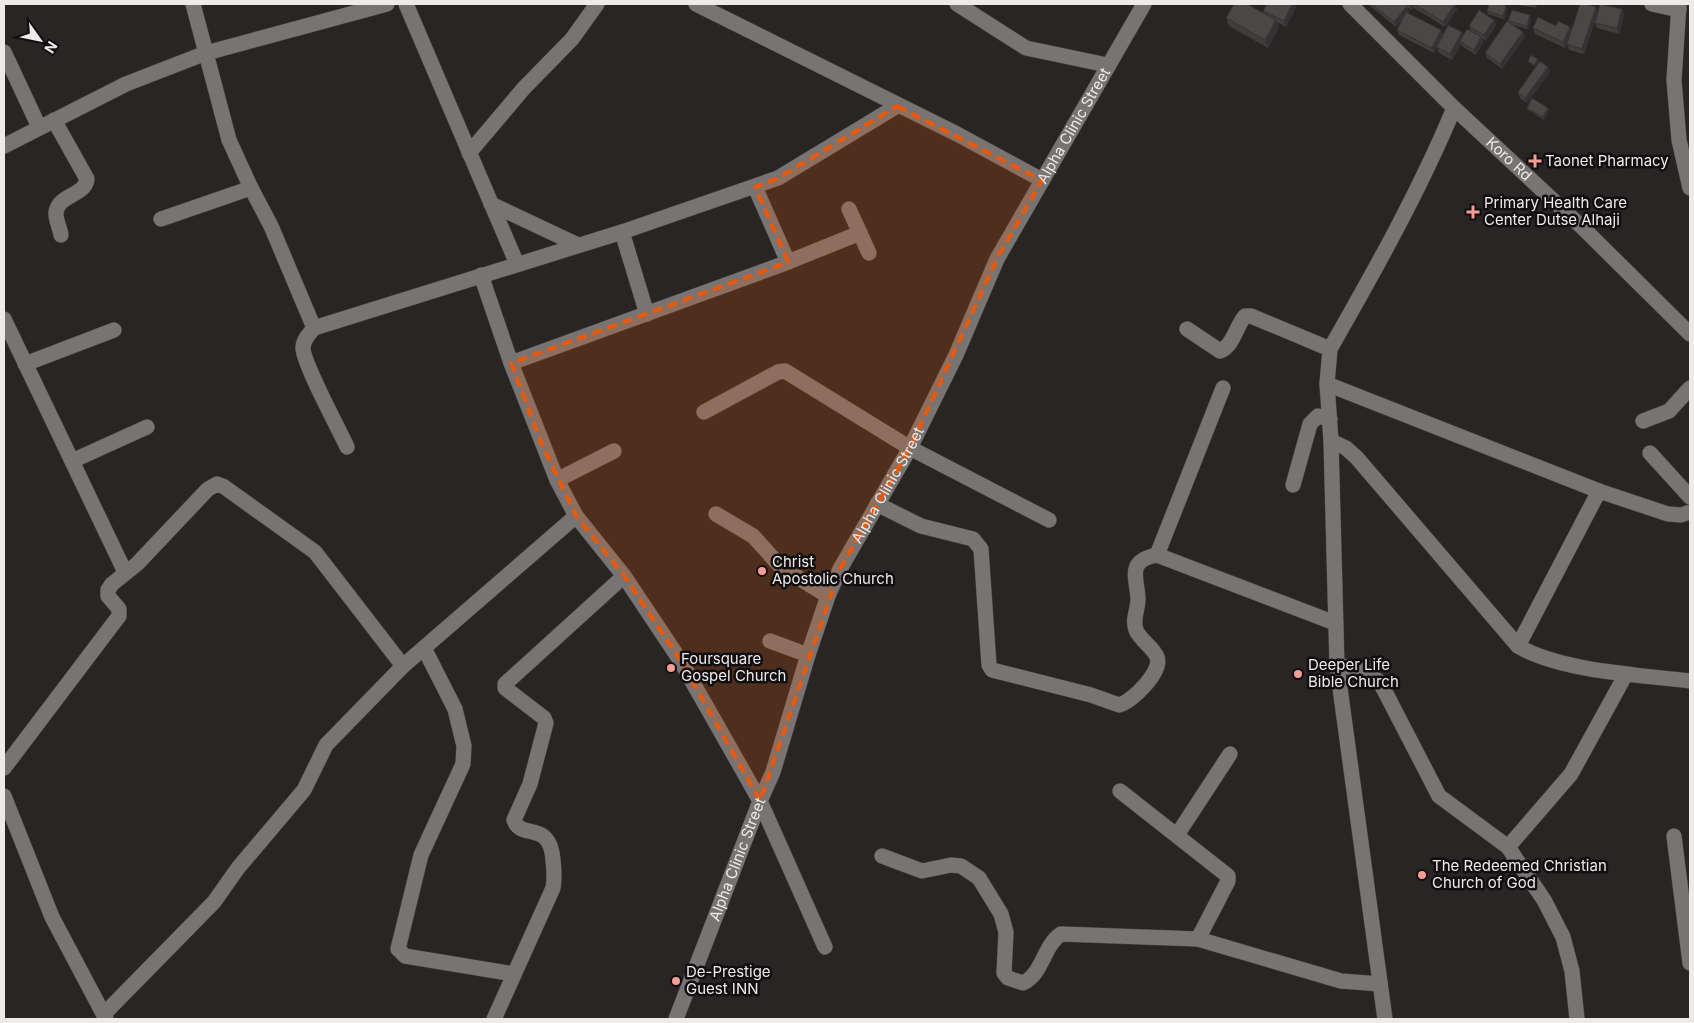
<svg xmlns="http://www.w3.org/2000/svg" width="1694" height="1023" font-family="Inter,sans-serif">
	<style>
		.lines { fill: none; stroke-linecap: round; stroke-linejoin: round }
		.street-casing { stroke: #464343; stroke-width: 16 }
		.street { stroke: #787473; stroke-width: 15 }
		.wall { fill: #403d3d }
		.shaded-wall { fill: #343232 }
		.building { fill: #4b4747; stroke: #343232 }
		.marked { fill: #e8590c; fill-opacity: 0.2; stroke: #e8590c; stroke-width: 4; stroke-dasharray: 10 6; stroke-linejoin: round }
		.poi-dot { fill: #f59c96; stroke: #100e0e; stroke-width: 2 }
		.labels { text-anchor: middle; stroke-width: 5; stroke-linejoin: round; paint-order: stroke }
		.street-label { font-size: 15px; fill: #edeaea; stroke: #100e0e }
		.poi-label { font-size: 15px; fill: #edeaea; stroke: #100e0e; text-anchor: start }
	</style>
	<rect width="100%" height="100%" fill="#282524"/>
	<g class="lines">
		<g class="street-casing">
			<g id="street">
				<path d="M193,4l36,136 22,48 20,38 43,102"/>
				<path d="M406,4l111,260"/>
				<path d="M696,4l261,130 85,46"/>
				<path d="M957,4l69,44 81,17"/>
				<path id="s1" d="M1350,4l104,104 130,121 106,105"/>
				<path d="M1652,4l27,6"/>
				<path d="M1679,4l-5,76 5,60 11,48"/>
				<path d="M4,52l35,75"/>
				<path d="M54,120l33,59c-2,17 -28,15 -31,33 -1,7 4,16 5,23"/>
				<path d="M4,146l122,-62 80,-31 181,-49"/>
				<path d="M469,153l55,-65 48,-49 25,-35"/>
				<path d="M755,187l33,75"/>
				<path d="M491,204l87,41"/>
				<path d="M849,209l20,44"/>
				<path d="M161,219l90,-31"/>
				<path d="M622,232l25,82"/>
				<path d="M481,275l30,88 46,117 19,36 48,60 56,84 50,88 30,53 65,146"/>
				<path d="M4,319l121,253"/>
				<path d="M1187,329l33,22c13,-4 16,-25 25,-35h6l79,33"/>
				<path d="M511,363l272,-99 77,-31"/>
				<path d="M25,364l89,-34"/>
				<path d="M1327,384l272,107 69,23 13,1 9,-3"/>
				<path d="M704,412l74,-40 7,-1 125,77 139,72"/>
				<path d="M1643,421l26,-10 21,-23"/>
				<path d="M1331,441l15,7 11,10 161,188c41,25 123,29 172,35"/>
				<path d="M347,447c-8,-18 -44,-84 -44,-99 0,-8 6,-14 11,-20l308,-96 156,-54 119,-72"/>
				<path d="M1650,453l40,44"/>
				<path d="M72,461l75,-34"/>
				<path d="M557,480l57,-29"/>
				<path d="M1293,485l17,-61 8,-8 12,3"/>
				<path d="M877,504l44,22 52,13 8,10 8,116 3,5 99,25 28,10c13,-3 44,-34 38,-48 -4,-10 -17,-17 -21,-27 -4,-11 2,-20 2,-31 -1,-22 -12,-38 19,-44l178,68"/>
				<path d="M716,514l37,22 28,31 47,29"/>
				<path d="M1157,555l66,-167"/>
				<path d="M770,641l38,14"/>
				<path d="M1518,646l81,-155"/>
				<path d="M424,648l31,61 9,37 -1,18 -42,91 -23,94 7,7 109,18"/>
				<path d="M1337,666c18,1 31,4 44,18l58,112 69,51 36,53 19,37 9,34 5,48"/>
				<path d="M4,768l115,-152v-7l-11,-13v-6l4,-6 25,-20 71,-75 9,-5 6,2 92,66 88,114"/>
				<path d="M1120,791l108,85v5l-30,58"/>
				<path d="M4,796l48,121 54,102"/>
				<path d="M1177,835l53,-81"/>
				<path d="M1674,836l16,127"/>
				<path d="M1508,847l63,-73 55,-100"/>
				<path d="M882,856l40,15 29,-6 10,1 18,12 22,36 5,18 -2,41 4,5 15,5c20,-9 20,-37 38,-49l137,5 143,42 39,3"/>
				<path d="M104,1014l110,-112 24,-34 66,-78 22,-45 77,-79 173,-150"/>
				<path d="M494,1019l59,-131c2,-10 1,-18 0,-28 -3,-41 -32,-19 -39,-40l16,-36 16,-61 -2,-5 -39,-30v-4l119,-108"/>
				<path id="s2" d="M676,1019l84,-218 13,-29 35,-117 20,-59 12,-27 70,-121 46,-93 41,-96 147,-255"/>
				<path d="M1385,1019l-48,-353 -6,-225 -4,-57 3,-35c45,-79 89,-157 124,-241"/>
			</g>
		</g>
		<use href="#street" class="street"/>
	</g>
	<path class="wall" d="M1368,4h87l2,5 -12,18 -31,-19v-2l-2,4 -4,-2 1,4 -1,1 33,17 2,5h20l8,-4 -2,-5 25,-6 2,5 -10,16 -4,-3 1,4 -7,13 -14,-9 -1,-2 -9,16 -13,-7 -2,-6 -3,6 -35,-18 -2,-5 5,-10 -6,7z
		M1514,4h23l-1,4z
		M1506,6l1,3 -3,10 -16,-5 -1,-3z
		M1296,7l-10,20 -9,-5 2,6 -11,20 -39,-22 -3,-8 38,-5 -1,-2z
		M1622,9l2,6 -5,19 -22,-6 -2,-5z
		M1598,12l-14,42 -15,-4 -2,-6 2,-5 -4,9 -30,-14 -2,-6 37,-1 2,4z
		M1531,18l-3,11 -15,-4 10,7 2,5 -23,32 -15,-11 -2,-5 23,-32z
		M1531,55l4,12 -6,-4 -1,-2z
		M1548,67l2,5 -23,31 -7,-5 -2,-6z
		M1527,108h21l1,2 -5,10 -16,-10z"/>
	<path class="shaded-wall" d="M1292,4h2l2,3 -10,20 -2,-6z
		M1410,4h3l1,2 -2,4 -2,-5z
		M1455,4l2,5 -12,18 -2,-5z
		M1407,6l2,6 -13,15 -2,-5z
		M1506,6l1,3 -3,10 -1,-3z
		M1596,7l2,5 -14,42 -2,-5z
		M1622,9l2,6 -5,19 -2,-6z
		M1530,15l1,3 -3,11 -1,-3z
		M1276,20l3,8 -11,20 -3,-8z
		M1494,20l2,5 -10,16 -2,-6z
		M1570,27l2,5 -7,16 -2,-6z
		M1441,30l2,5 -9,18 -2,-5z
		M1462,32l2,6 -4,3 1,3 -9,16 -2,-6z
		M1523,32l2,5 -23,32 -2,-5z
		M1481,37l2,5 -7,13 -2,-5z
		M1538,59l1,3 -4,5 -1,-2z
		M1548,67l2,5 -23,31 -2,-5z
		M1548,108l1,2 -5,10 -1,-3z"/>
	<path class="building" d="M1234,4h13l29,16 -11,20 -39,-22z
		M1267,4h25l-8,17 -21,-10z
		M1372,4h32l3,2 -13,16z
		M1414,4h41l-12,18z
		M1489,4h11l6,2 -3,10 -16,-5z
		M1580,4h6l10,3 -14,42 -15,-5z
		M1600,4l22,5 -5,19 -22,-5z
		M1479,10l15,10 -10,15 -15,-9z
		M1512,10l18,5 -3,11 -19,-5z
		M1406,12l35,18 -9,18 -35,-18z
		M1538,17l18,9 2,-5 12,6 -7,15 -30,-14z
		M1507,21l16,11 -23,32 -15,-11z
		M1448,25l14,7 -12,22 -13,-7z
		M1467,29l14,8 -7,13 -14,-9z
		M1531,55l7,4 -4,6 -6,-4z
		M1540,61l8,6 -23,31 -7,-6z
		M1532,98l16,10 -5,9 -16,-9z"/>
	<path class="marked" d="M897,106l145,74 -45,79 -87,189 -70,121 -80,232 -80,-141 -56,-84 -48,-60 -35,-73 -30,-80 277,-101 -33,-75 23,-9z"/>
	<g class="poi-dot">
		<path d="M1532.5 153.5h5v5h5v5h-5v5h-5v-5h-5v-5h5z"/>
		<path d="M1470.5 204.5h5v5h5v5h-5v5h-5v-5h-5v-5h5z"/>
		<circle cx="762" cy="571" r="5"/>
		<circle cx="671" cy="668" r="5"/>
		<circle cx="1298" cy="674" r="5"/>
		<circle cx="1422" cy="875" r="5"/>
		<circle cx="676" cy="981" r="5"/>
	</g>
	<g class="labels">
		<g class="street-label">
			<text dy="5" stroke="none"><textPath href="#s2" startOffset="981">Alpha Clinic Street</textPath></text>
			<text dy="5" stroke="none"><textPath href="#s1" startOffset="222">Koro Rd</textPath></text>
			<text dy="5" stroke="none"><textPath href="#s2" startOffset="576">Alpha Clinic Street</textPath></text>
			<text dy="5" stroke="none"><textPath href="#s2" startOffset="171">Alpha Clinic Street</textPath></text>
		</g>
		<g class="poi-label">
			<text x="1545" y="166">Taonet Pharmacy</text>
			<text x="1484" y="208">Primary Health Care<tspan x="1484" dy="17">Center Dutse Alhaji</tspan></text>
			<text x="772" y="567">Christ<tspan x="772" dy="17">Apostolic Church</tspan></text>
			<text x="681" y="664">Foursquare<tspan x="681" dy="17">Gospel Church</tspan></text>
			<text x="1308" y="670">Deeper Life<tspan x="1308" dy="17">Bible Church</tspan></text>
			<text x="1432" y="871">The Redeemed Christian<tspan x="1432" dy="17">Church of God</tspan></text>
			<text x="686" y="977">De-Prestige<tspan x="686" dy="17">Guest INN</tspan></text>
		</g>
	</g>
	<rect width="1694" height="1023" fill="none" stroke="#edeaea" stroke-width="10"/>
	<g transform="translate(40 40) rotate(123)" stroke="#100e0e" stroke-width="4" paint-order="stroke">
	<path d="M0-4L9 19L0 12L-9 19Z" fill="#edeaea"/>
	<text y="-8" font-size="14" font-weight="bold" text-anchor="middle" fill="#edeaea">N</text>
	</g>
</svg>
